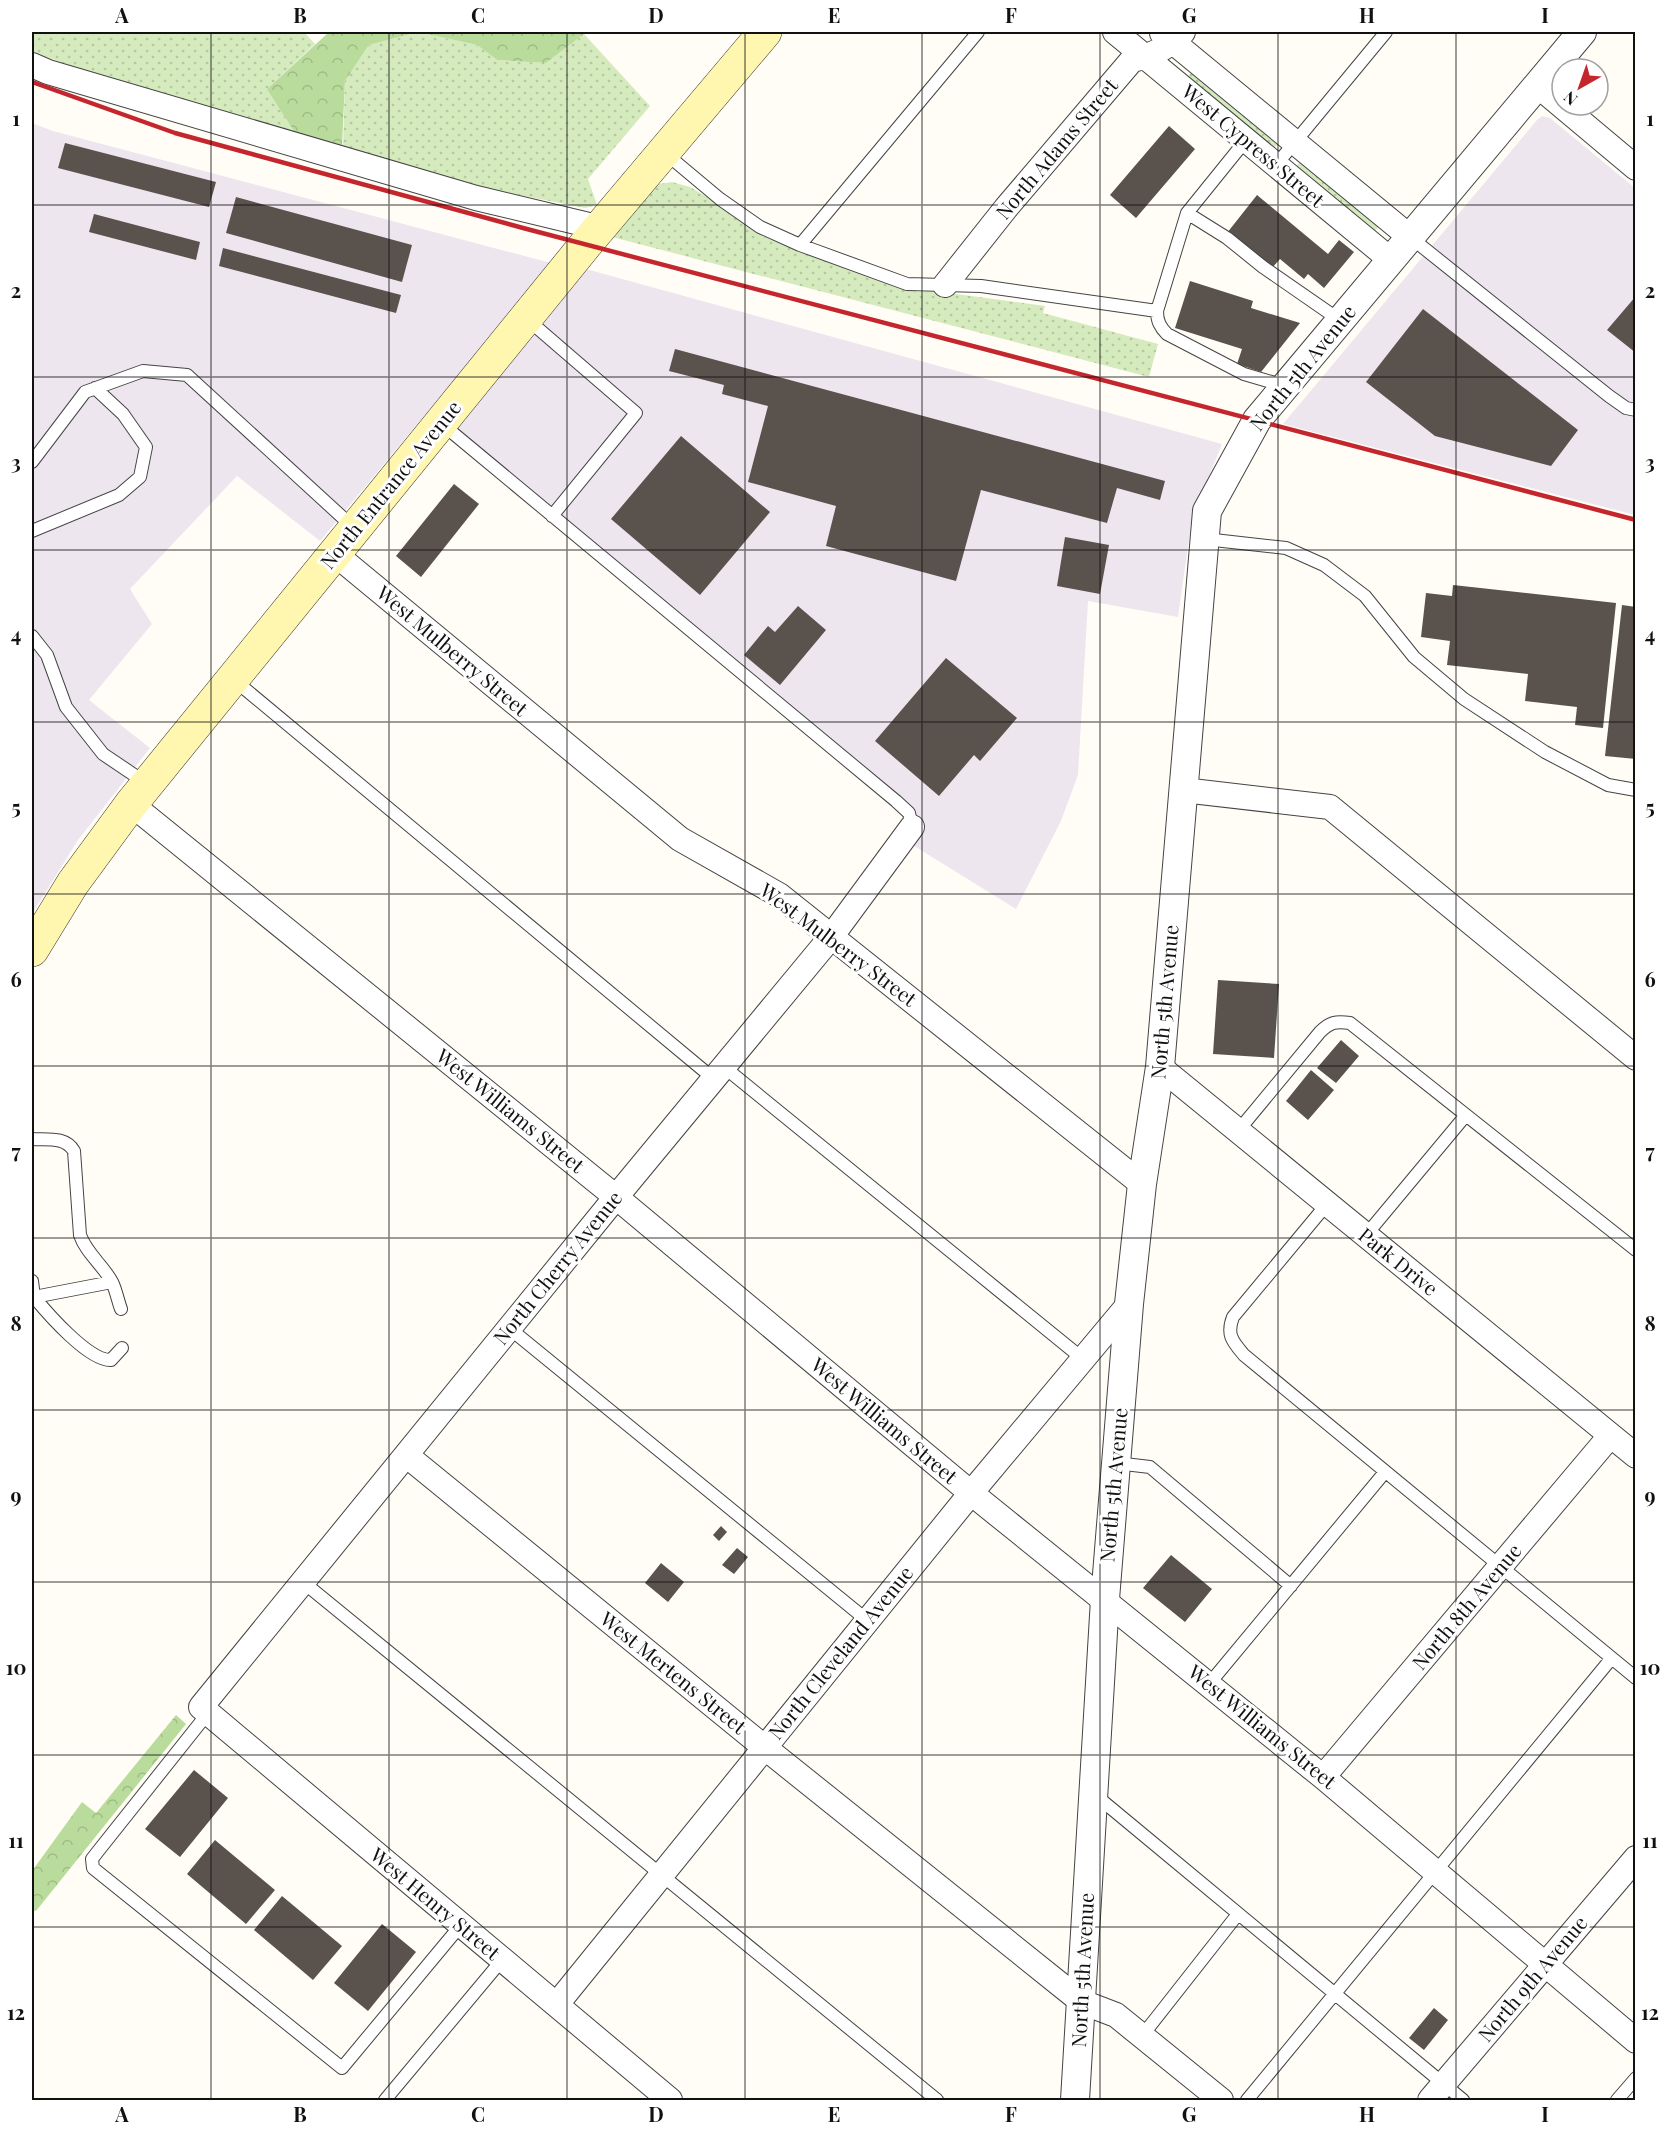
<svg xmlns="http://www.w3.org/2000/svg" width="1667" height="2132" font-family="'Playfair Display',serif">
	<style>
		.industrial { fill: #eee6ef }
		.grass { fill: url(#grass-dots) }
		.forest { fill: url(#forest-crowns) }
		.building { fill: #5a524d }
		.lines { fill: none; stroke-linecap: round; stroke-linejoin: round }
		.service-casing { stroke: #444; stroke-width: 14 }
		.minor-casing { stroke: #444; stroke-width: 26 }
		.tertiary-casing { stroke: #444; stroke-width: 30 }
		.secondary-casing { stroke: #333; stroke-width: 34 }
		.service { stroke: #fff; stroke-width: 12 }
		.minor { stroke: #fff; stroke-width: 24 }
		.tertiary { stroke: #fff; stroke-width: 28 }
		.secondary { stroke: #fff6b0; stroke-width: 33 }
		.rail { stroke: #c4262e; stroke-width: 4.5 }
		.grid { fill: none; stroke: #111; stroke-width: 1.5; stroke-opacity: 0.55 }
		.labels { text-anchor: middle; stroke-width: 6; stroke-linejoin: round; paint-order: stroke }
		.street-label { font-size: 20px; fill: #111; stroke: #fff }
		.neatline { fill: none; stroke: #111; stroke-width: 2 }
		.grid-label { font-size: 20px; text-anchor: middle; font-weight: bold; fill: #111 }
	</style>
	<defs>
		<pattern id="grass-dots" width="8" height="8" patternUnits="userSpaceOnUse" patternTransform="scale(1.5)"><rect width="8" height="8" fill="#d5ebbd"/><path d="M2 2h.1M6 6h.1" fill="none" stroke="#b6c8a1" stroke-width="1.8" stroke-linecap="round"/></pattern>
		<pattern id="forest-crowns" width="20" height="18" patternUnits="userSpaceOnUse" patternTransform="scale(1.5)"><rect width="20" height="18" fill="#b9dc9c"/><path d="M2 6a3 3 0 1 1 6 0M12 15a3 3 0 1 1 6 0" fill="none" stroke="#9ebc85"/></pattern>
	</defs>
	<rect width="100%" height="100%" fill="#fffdf5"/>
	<path class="industrial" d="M1542,116l8,2 85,70v327l-352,-91 254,-304z
		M32,123l21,8 498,132 -231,278 -83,-65 -107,113 22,35 -63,76 61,48 -72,92 -46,74z
		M586,269l636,175 -30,74 -14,99 -90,-16 -10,174 -17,46 -45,88 -105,-65 5,-23 -461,-389z"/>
	<path class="grass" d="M32,32h272l11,12 -48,45 76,56 2,-64 24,-36 49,-13 59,13 20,15 49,3 38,-29 66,72 -62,73 9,26 -12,3 -141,-28 -337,-99 -75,-30z
		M1191,72h3l87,71 -9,5 -85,-69z
		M1302,159l79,65 -9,10 -78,-65z
		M672,182l18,5 17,10 55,39 119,45 36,11h24l104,14 -2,7 115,31 -9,33 -537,-140 47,-53z"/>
	<path class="forest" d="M329,32h254l1,2 -38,29 -49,-3 -20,-15 -59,-13 -49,13 -24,36 -3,64 -48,-14 -27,-42z
		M176,1715l10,9 -150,187 -4,-1v-39l50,-69 14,11z"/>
	<path class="building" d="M1169,126l26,23 -59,69 -26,-23z
		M65,143l151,39 -7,25 -151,-39z
		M1257,195l71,59 11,-14 15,12 -30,36 -16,-14 -4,5 -24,-20 -9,10 -44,-36z
		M236,197l176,48 -10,37 -176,-49z
		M94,214l106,28 -4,18 -107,-28z
		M223,248l178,47 -5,18 -177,-47z
		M1190,281l63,20 -2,7 49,15 -39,49 -24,-8 5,-15 -67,-21z
		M1636,296v57l-29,-23z
		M1423,309l155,121 -27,36 -116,-30 -69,-54z
		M675,349l490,132 -5,19 -43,-12 -10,35 -126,-33 -25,91 -130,-35 10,-40 -88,-24 20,-76 -46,-12 2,-9 -55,-14z
		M681,436l89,76 -70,83 -89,-76z
		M454,484l25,20 -58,73 -25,-21z
		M1065,537l44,8 -9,49 -43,-8z
		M1453,585l163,18 -13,125 -28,-3 2,-18 -52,-6 3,-27 -81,-9 3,-24 -29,-4 5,-44 26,3z
		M1622,605l14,2v152l-31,-3z
		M798,606l28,24 -46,55 -36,-30 24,-29 7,6z
		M946,658l71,60 -37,43 -6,-6 -35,41 -64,-55z
		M1218,980l61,4 -5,74 -61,-4z
		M1341,1040l18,16 -23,27 -19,-15z
		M1311,1070l23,20 -26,30 -22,-19z
		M721,1526l6,6 -8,9 -6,-6z
		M737,1548l11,9 -14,17 -12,-9z
		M1171,1555l41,34 -27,33 -42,-34z
		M661,1563l23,19 -16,20 -23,-19z
		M194,1770l34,28 -48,59 -35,-28z
		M215,1840l60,50 -29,34 -59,-50z
		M282,1896l60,50 -29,34 -59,-50z
		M382,1924l34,28 -48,59 -34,-28z
		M1434,2008l14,12 -24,30 -15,-12z"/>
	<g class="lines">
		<g class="service-casing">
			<path id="service" d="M1246,140l-59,73 -30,98c0,10 3,16 10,23l77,40 41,12
				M665,153l55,46 40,28 40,18 107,39 74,2 176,25
				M1276,165l110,-133
				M1187,213l40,25 36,29 78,54
				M1410,237l199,159 17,12 10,2
				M800,245l178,-213
				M527,319l109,94 -84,103
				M442,424l454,377 13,12 3,14
				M32,462l53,-70 58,-21 44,4 166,152
				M32,531l87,-36 21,-18 6,-30 -23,-33 -28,-26
				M1205,539l81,9 38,17 41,31 49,61 50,42 81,53 63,33 28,5
				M32,636l15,19 19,52 37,47 43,29
				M233,679l481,400
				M724,1067l359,292
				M1238,1131l82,-99c10,-10 16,-11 30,-9l286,227
				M32,1139c15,1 33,-3 42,12l6,84c6,18 23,30 32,47 4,8 6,19 9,27
				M1327,1204l-94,113c-7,18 0,25 11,38l392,323
				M1366,1235l100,-120
				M32,1281l2,16 78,-15
				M32,1298l2,-1c14,17 55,64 77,63l11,-12
				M509,1328l359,293
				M1116,1463l34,4 141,119
				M303,1582l634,518
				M1209,1684l176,-212
				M208,1713l-109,137 -7,9 1,9 249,200 119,-143
				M1094,1794l369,306
				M1142,2036l96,-122
				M385,2100l117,-140
				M1247,2100l364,-441
				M1617,2100l19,-22"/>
		</g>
		<g class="minor-casing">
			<path id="minor" d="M1115,32l276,228
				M1162,33l248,204
				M32,65l16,7 428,126 125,30
				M1537,85l99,83
				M945,285l61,-77 126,-148c20,-4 37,-13 51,-28
				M335,554l345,285 99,56 363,289
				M1183,790l147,17 306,251
				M131,804l485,393 355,296 352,284 313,264
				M1160,1067l476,389
				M406,1455l358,292 318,255 34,13 105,85
				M1323,1777l287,-341
				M557,2004l414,-511 158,-189
				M670,2100l-469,-393 415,-510 215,-260 81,-110
				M1430,2100l206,-242"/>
		</g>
		<g class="tertiary-casing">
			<path id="tertiary" d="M1075,2100l30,-501 24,-295 13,-120 18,-117 47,-556 50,-91 325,-388"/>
		</g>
		<g class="secondary-casing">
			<path id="secondary" d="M32,950l41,-67 58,-79 455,-560 179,-212"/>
		</g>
		<use href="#service" class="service"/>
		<use href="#minor" class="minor"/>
		<use href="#tertiary" class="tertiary"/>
		<use href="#secondary" class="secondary"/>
		<path class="rail" d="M32,82l143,51 348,95 1113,292"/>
	</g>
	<path class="grid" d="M211,32v2068M389,32v2068M567,32v2068M745,32v2068M922,32v2068M1100,32v2068M1278,32v2068M1456,32v2068M32,205h1604M32,377h1604M32,550h1604M32,722h1604M32,894h1604M32,1066h1604M32,1238h1604M32,1410h1604M32,1582h1604M32,1755h1604M32,1927h1604"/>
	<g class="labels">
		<g class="street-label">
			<text transform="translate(1253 146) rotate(40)" y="7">West Cypress Street</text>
			<text transform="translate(1057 149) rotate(-50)" y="7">North Adams Street</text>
			<text transform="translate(1303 368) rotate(-51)" y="7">North 5th Avenue</text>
			<text transform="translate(391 485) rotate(-51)" y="7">North Entrance Avenue</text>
			<text transform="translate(452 651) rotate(40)" y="7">West Mulberry Street</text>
			<text transform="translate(838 945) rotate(37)" y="7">West Mulberry Street</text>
			<text transform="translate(1165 1002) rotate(-85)" y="7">North 5th Avenue</text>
			<text transform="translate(510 1111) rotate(39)" y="7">West Williams Street</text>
			<text transform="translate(1398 1262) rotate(39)" y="7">Park Drive</text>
			<text transform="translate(558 1268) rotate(-51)" y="7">North Cherry Avenue</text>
			<text transform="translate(884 1421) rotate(40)" y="7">West Williams Street</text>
			<text transform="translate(1114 1485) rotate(-85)" y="7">North 5th Avenue</text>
			<text transform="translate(1467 1607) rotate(-50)" y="7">North 8th Avenue</text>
			<text transform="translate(841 1653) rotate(-51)" y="7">North Cleveland Avenue</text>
			<text transform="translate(673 1673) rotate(39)" y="7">West Mertens Street</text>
			<text transform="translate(1262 1727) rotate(39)" y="7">West Williams Street</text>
			<text transform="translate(435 1904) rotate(40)" y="7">West Henry Street</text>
			<text transform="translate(1083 1970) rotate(-87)" y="7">North 5th Avenue</text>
			<text transform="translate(1533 1979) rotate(-50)" y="7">North 9th Avenue</text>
		</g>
	</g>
	<rect width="1667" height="2132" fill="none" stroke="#ffffff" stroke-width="66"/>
	<g transform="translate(1580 87) rotate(220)"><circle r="28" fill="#ffffff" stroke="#a0a0a0" stroke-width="1.5"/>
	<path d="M0-4.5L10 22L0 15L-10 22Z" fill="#c4262e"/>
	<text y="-9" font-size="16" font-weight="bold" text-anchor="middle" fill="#111111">N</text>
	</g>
	<rect x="33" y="33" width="1601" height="2066" class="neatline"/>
	<g class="grid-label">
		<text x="122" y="23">A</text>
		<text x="300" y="23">B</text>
		<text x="478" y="23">C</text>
		<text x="656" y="23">D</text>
		<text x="834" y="23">E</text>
		<text x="1011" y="23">F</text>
		<text x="1189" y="23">G</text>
		<text x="1367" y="23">H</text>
		<text x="1545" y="23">I</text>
		<text x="16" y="126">1</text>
		<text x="1650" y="126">1</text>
		<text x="16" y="298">2</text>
		<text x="1650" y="298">2</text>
		<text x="16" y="470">3</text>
		<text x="1650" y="470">3</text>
		<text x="16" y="642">4</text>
		<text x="1650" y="642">4</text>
		<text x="16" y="815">5</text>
		<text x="1650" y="815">5</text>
		<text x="16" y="987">6</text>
		<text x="1650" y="987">6</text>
		<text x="16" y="1159">7</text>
		<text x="1650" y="1159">7</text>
		<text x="16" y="1331">8</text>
		<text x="1650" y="1331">8</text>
		<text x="16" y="1503">9</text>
		<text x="1650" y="1503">9</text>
		<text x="16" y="1675">10</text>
		<text x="1650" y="1675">10</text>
		<text x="16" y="1848">11</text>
		<text x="1650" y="1848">11</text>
		<text x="16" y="2020">12</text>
		<text x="1650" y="2020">12</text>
		<text x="122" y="2122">A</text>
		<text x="300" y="2122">B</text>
		<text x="478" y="2122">C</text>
		<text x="656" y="2122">D</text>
		<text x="834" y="2122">E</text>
		<text x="1011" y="2122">F</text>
		<text x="1189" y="2122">G</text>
		<text x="1367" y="2122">H</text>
		<text x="1545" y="2122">I</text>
	</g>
</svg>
